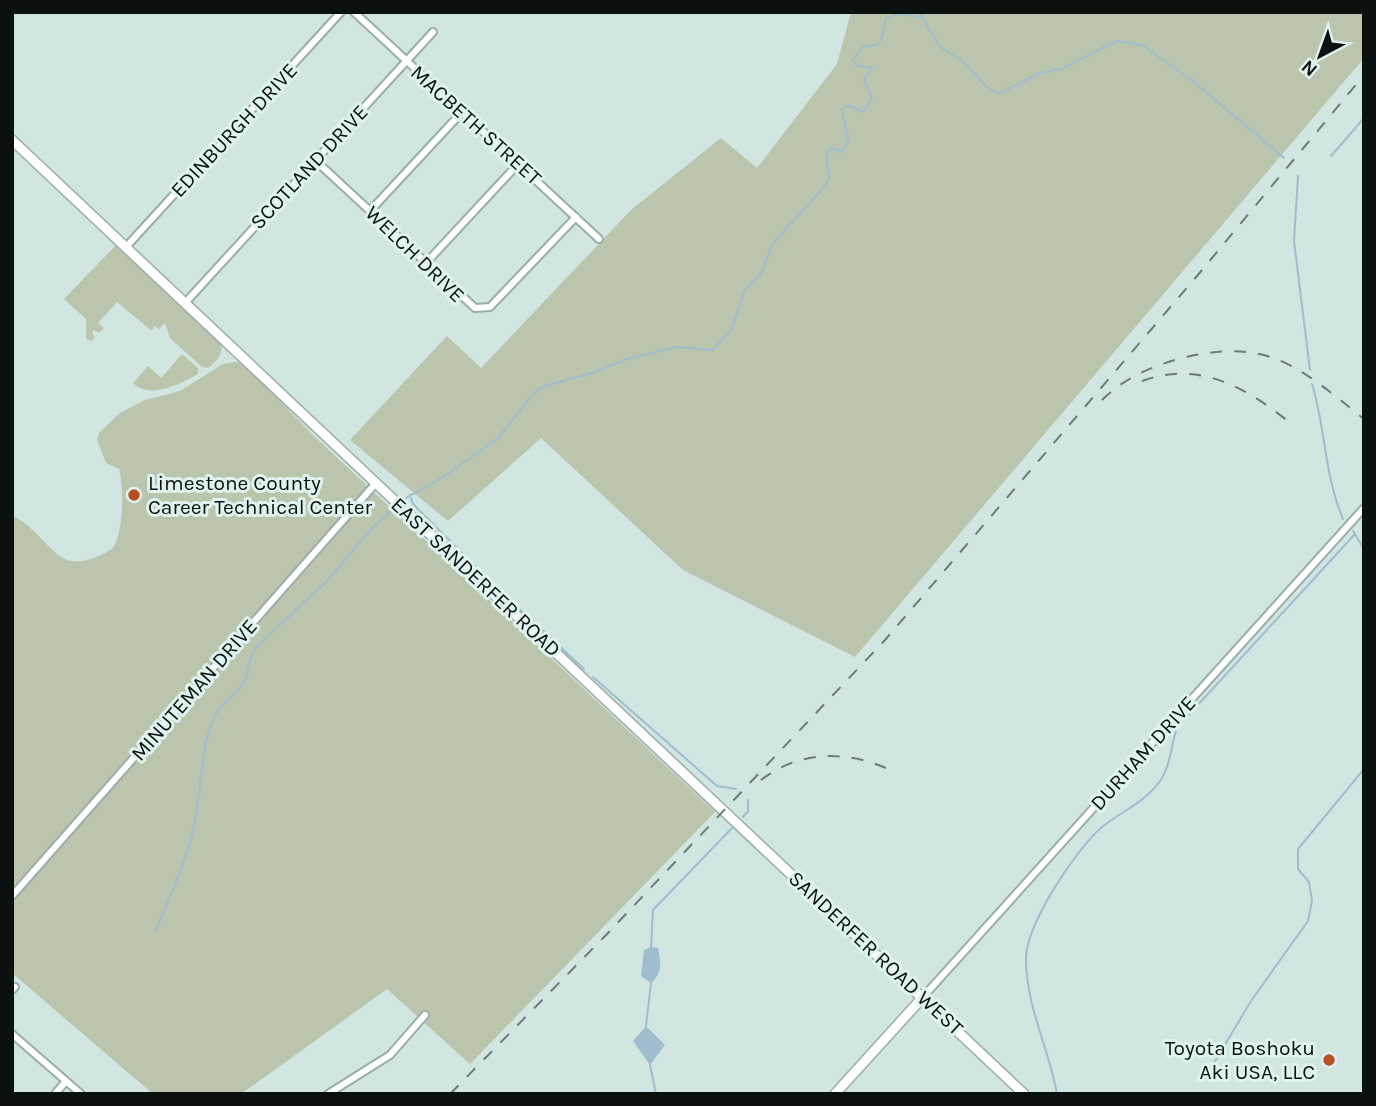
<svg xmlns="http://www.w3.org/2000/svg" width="1376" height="1106" font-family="Karla,sans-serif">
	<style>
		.green { fill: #bbc4ac }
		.water { fill: #a0bdd0 }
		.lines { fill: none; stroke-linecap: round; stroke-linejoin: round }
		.stream { stroke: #a0bdd0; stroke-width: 2 }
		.street-casing { stroke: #9aaea9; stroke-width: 10 }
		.secondary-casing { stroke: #9aaea9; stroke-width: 12 }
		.street { stroke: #fff; stroke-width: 6 }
		.secondary { stroke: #fff; stroke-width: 9 }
		.rail { stroke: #6d7b78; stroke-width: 2; stroke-dasharray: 12 12; stroke-linecap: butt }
		.poi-dot { fill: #b75025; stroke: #def3ee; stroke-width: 2.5 }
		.labels { text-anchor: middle; stroke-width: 6; stroke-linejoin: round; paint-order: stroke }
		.street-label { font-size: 21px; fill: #0a110f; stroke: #def3ee }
		.poi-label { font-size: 21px; fill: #0a110f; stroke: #def3ee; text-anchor: start }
	</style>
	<rect width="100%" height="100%" fill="#d1e6e1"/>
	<path class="green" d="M851,12h513v46l-509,599 -172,-87 -142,-132 -93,83 -98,-81 97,-104 34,32 150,-158 90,-72 36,30 80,-104z
		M118,243l104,99c0,14 -4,18 -14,26l-6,-1 -32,-29 -5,-15 -6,6 -5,-3 -2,5 -35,-29 -19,21 6,5 -5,5 -5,-3 -2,3 3,4 -3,4 -6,-2v-20l-22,-20z
		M182,354l16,14v6c-18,10 -48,26 -65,9l15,-17 13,12z
		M234,362l9,1 69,71 403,378 -245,252 -83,-75 -146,105h-88l-141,-121v-458c44,24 42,68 100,34 12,-15 12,-63 7,-80l-13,-6 -9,-23 2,-7 21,-20 25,-13 35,-9 43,-27z"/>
	<path class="water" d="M651,947l7,1c3,15 5,24 -7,35l-10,-7 3,-26z
		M646,1026l19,19 -15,20 -17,-24z"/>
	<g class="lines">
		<path class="stream" d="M919,12l20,34 22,14 29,30 10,3 40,-20 23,-5 53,-27 26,4 52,37 90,76
			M1331,156l33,-38
			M1298,176l-4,65 16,129
			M1312,384c14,45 12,91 31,135
			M410,495l3,9 76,76
			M406,498l39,-22 53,-38 35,-44 11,-8 48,-13 38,-15 47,-11 35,3 20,-21 12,-38 18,-19 10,-28 54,-59 3,-9 -3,-21 5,-7 11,4 6,-12 -6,-31 7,-4 14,7 9,-13 -8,-20 8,-11 -16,-3 -3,-5 10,-13 14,-2 4,-5 5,-22 12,-4 24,3
			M1353,531l11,18
			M498,589l86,80
			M593,677l124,109 19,3
			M1185,719l170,-185
			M743,817l5,-6v-11
			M156,931c14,-36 32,-72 39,-111 7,-32 5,-70 18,-100 6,-18 26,-25 33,-41 4,-11 2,-20 9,-31l72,-67 45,-53 23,-20
			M651,947l2,-37 79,-82
			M646,1026l5,-43
			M650,1065l6,29
			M1205,1078l46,-77 57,-80 4,-20 -3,-19 -11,-13v-20l66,-80
			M1057,1094c-8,-46 -31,-87 -31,-135 0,-34 49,-109 76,-132 20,-16 42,-24 58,-46 10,-14 11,-34 16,-50"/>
		<g class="street-casing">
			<path id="street" d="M354,12l245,227
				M316,161l159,147 15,-1 86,-90
				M370,211l93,-100
				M126,247l215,-235
				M426,263l93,-100
				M185,303l248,-271
				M12,896l364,-413
				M12,990l3,-3
				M923,997l441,-489
				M12,1034l69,60
				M55,1094l11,-13
				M328,1094l62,-39 35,-40"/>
		</g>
		<g class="secondary-casing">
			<path id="secondary" d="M12,140l1012,954
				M835,1094l88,-97"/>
		</g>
		<use href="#street" class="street"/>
		<use href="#secondary" class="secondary"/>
		<path class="rail" d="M1142,381c59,-22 108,9 152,45
			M1102,400c22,-22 50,-34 80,-42 87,-21 117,9 182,61
			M761,780c38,-29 82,-30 125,-12
			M450,1094l158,-161 277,-293 312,-364 167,-201"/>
	</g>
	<g class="poi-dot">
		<circle cx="134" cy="495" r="7"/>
		<circle cx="1329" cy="1060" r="7"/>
	</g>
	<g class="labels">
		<g class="street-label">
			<text transform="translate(476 125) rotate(42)" y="7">MACBETH STREET</text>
			<text transform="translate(234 130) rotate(-47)" y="7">EDINBURGH DRIVE</text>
			<text transform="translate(309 167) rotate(-47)" y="7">SCOTLAND DRIVE</text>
			<text transform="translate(415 254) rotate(44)" y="7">WELCH DRIVE</text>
			<text transform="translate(476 577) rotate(43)" y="7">EAST SANDERFER ROAD</text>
			<text transform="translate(194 690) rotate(-49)" y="7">MINUTEMAN DRIVE</text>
			<text transform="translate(1143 753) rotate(-48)" y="7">DURHAM DRIVE</text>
			<text transform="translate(876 953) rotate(43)" y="7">SANDERFER ROAD WEST</text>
		</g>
		<g class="poi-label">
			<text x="148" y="490">Limestone County<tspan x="148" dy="24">Career Technical Center</tspan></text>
			<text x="1315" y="1055" text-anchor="end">Toyota Boshoku<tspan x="1315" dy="24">Aki USA, LLC</tspan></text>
		</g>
	</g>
	<rect width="1376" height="1106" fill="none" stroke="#0a110f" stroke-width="28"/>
	<g transform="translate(1320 56) rotate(221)" stroke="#def3ee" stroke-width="5" paint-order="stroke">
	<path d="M0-5L12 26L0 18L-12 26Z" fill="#0a110f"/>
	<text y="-10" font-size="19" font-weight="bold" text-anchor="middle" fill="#0a110f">N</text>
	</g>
</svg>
